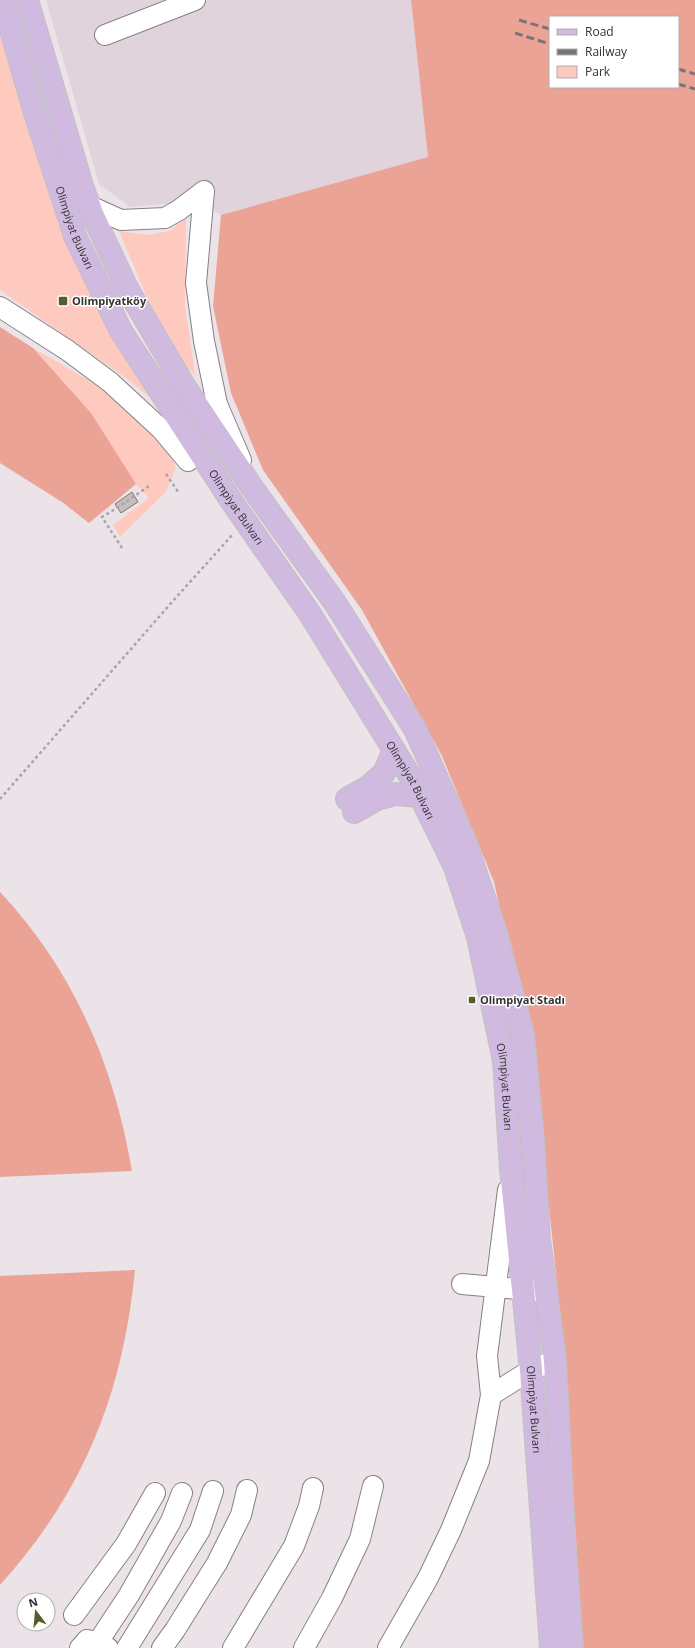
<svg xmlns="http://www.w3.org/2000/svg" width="695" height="1648" font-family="'Open Sans',sans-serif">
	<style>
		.built { fill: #e1d3dc }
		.green { fill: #fecabf }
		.forest { fill: #eba395; fill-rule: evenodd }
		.building { fill: #c5bcbe; stroke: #7f7778 }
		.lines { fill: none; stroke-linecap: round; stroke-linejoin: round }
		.minor-casing { stroke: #868084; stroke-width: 22 }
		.major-casing { stroke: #c2c1c2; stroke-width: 24 }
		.path { stroke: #aaa4a8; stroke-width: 2.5; stroke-dasharray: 3 3; stroke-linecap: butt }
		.minor { stroke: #fff; stroke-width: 20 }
		.major { stroke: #d0bae0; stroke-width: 22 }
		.rail { stroke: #797477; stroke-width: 3; stroke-dasharray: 8 4; stroke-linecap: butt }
		.poi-dot { fill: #585c2a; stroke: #fff; stroke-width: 1.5 }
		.labels { text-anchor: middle; stroke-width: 3; stroke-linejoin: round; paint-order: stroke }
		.street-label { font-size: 11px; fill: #343133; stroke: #fff }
		.poi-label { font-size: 11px; font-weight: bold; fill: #343133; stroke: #fff; text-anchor: start }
	</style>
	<rect width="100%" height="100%" fill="#ebe3e8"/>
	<path class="built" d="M46,0h365l17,157 -207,58 -17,-11 -29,-1 -45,4 -31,-23z"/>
	<path class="green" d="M0,36l57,172 100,195 -31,-25 -126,-88z
		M186,218l-1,87 10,69 -7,-5 -40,-69 -29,-69 28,4 23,-4z
		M33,348l83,48 48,48 12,23 -11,26 -45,44 -7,-12 36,-27 -13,-14z"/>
	<path class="forest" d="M411,0h284v1648h-112l-19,-297 -26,-250 -20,-110 -24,-109 -52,-126 -80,-146 -99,-140 -32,-77 -18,-87 8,-91 207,-58zM550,17h128v70h-128z
		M0,327l33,21 58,65 45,71 -47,39 -27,-21 -62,-39z
		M0,892c74,79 114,173 132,279l-132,6z
		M135,1270c-12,123 -51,222 -135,315v-309z"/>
	<path class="building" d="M132,492l6,10 -17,11 -6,-9z"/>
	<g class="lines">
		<g class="minor-casing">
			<path id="minor" d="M105,35l90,-35
				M204,191l-8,92 8,58 13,63 24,56
				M90,206l31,14 44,-2 14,-8 25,-19
				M0,307l67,43 43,32 52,48 26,31
				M462,1284l78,7
				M491,1395l40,-25 24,-10
				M74,1615l52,-71 29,-51
				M98,1642l31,-47 42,-74 11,-28
				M80,1648l7,-8 11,2 10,6
				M127,1648l73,-118 13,-39
				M162,1648l13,-18 42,-67 24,-48 6,-25
				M233,1648l61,-102 15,-40 4,-18
				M304,1648l28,-50 28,-59 13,-53
				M388,1648l40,-70 23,-48 28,-69 12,-66 -4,-39 21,-166"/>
		</g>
		<g class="major-casing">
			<g id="major">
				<path id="s1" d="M2,0l34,116 39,120 46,95 111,171 78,112 103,167 42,86 23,70 26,124 7,108 20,201 20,278"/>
				<path d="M27,0l55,186 11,30 34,72 56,96 68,102 84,117 80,126 50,112 31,92 27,102 10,106 6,98 16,121 9,179 8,109"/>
				<path d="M347,799l21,-12 16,-14 10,-23"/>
				<path d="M354,812l23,-13 18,-5 25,2"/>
			</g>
		</g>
		<path class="path" d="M166,474l13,19
			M122,548l-20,-31 15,-9 32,-22
			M0,799l172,-197 62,-69"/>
		<use href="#minor" class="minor"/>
		<use href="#major" class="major"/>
		<path class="rail" d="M519,20l31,9
			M515,33l35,11
			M678,69l17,5
			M678,84l17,5"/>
	</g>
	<g class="poi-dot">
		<rect x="58" y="296" width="10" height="10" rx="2"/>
		<rect x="468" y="996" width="8" height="8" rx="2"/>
	</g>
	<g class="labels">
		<g class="street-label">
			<text dy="4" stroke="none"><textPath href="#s1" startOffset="239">Olimpiyat Bulvarı</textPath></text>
			<text dy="4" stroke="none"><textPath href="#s1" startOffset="563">Olimpiyat Bulvarı</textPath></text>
			<text dy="4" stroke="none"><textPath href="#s1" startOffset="887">Olimpiyat Bulvarı</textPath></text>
			<text dy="4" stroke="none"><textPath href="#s1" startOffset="1211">Olimpiyat Bulvarı</textPath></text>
			<text dy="4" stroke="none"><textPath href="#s1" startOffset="1535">Olimpiyat Bulvarı</textPath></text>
		</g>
		<g class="poi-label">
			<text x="72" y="305">Olimpiyatköy</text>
			<text x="480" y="1004">Olimpiyat Stadı</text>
		</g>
	</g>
	<rect x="549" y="16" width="130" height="72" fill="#ffffff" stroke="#aeadad"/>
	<rect x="557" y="29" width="20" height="6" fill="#d0bae0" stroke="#aeadad"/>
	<text x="585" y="36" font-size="12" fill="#343133">Road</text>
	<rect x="557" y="49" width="20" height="6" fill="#797477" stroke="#aeadad"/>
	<text x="585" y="56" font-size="12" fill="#343133">Railway</text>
	<rect x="557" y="66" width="20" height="12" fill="#fecabf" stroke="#aeadad"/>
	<text x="585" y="76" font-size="12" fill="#343133">Park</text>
	<g transform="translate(36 1612) rotate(344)"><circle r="19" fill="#ffffff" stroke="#aeadad"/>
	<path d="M0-3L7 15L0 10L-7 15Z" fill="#585c2a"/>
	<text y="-6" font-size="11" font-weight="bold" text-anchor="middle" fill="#343133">N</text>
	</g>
</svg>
